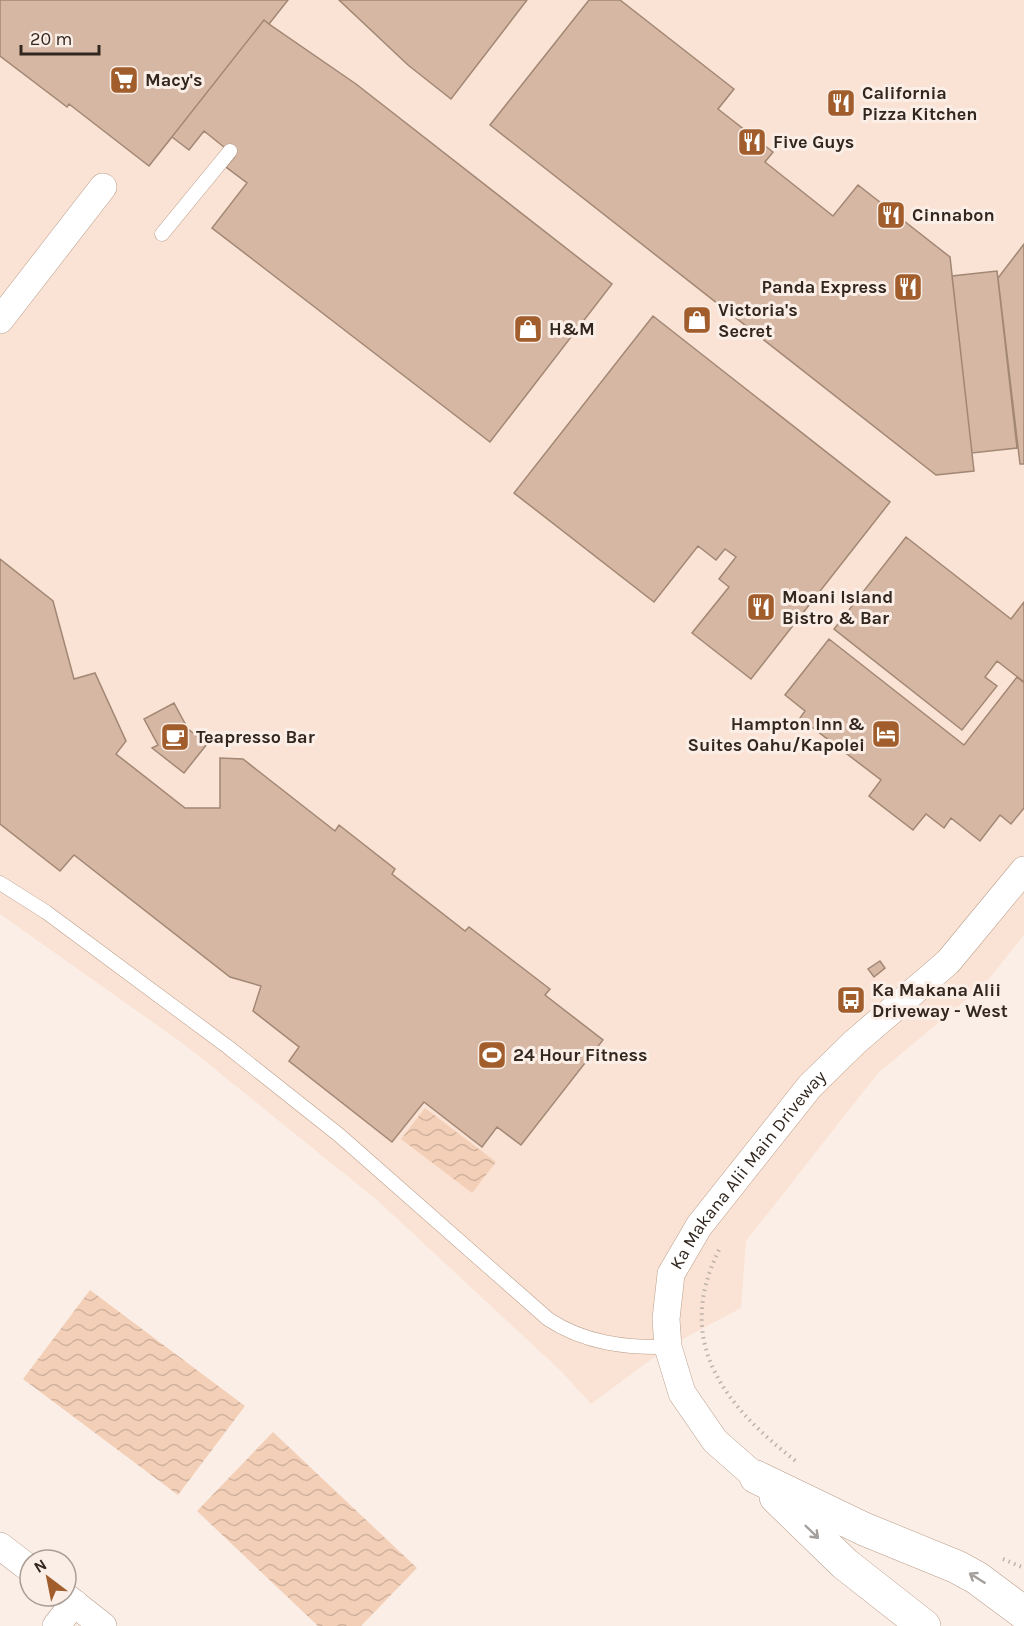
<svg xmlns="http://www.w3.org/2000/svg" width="1024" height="1626" font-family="Karla,sans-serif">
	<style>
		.built { fill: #fae3d4 }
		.water { fill: url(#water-waves) }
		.building { fill: #d5b7a3; stroke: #a38775; stroke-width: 1.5 }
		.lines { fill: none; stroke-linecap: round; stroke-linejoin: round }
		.lane-casing { stroke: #ba9d8a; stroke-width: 15 }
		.street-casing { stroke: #ba9d8a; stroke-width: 28 }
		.secondary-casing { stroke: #ba9d8a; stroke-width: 34 }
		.path { stroke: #beb1a9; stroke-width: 4; stroke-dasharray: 1.5 4.5; stroke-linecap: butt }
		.lane { stroke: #fff; stroke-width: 14 }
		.street { stroke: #fff; stroke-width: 27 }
		.secondary { stroke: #fff; stroke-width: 33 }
		.oneway { stroke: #a39e9a }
		.labels { text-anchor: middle; stroke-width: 6; stroke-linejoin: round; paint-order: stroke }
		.poi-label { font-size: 18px; font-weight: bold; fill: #32271f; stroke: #fbeee6; text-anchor: start }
		.street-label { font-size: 18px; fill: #32271f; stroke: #fbeee6 }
	</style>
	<defs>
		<pattern id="water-waves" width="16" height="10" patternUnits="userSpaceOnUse" patternTransform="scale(1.5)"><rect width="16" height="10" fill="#f3cfb7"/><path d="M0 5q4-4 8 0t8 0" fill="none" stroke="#d1b29d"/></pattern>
	</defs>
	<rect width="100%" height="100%" fill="#fbeee6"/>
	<path class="built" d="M0,0h1024v935l-40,50 -106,88 -132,168 -5,67 -73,39 -77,57 -29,-32 -185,-172 -192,-155 -185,-131z"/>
	<path class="water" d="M425,1108l71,54 -24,31 -71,-54z
		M90,1290l155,116 -67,89 -155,-116z
		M273,1432l144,136 -56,58h-43l-121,-115z"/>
	<path class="building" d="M0,0h288l-19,24 87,60 256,200 -122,158 -278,-214 35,-45 -21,-16 9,-11 -31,-25 -15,19 -17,-13 -23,29 -80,-62 -2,3 -67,-51z
		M0,0h288l-19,24 -5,-4 -115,146 -80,-62 -2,3 -67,-51z
		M339,0h188l-76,99 -43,-34z
		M589,0h31l114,89 -16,20 55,43 -8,10 68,54 25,-31 92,72 24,214 -38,4 -446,-350z
		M1024,244v220h-4l-22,-186z
		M997,271l20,177 -45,5 -20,-177z
		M653,316l237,186 -139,177 -59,-46 37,-46 -10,-8 17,-22 -11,-8 -9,11 -18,-14 -44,56 -140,-109z
		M906,537l105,82 13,-17v80l-27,-21 -12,16 12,9 -35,44 -128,-101z
		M0,559l53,42 21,78 21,-6 31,68 -10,13 69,54h35v-50l23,1 92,72 4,-6 56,44 -3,5 73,57 4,-4 81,62 -5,6 58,45 -82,105 -24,-18 -15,20 -58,-45 -32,40 -103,-81 10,-14 -46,-36 8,-25 -31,-9 -156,-122 -14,16 -60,-47z
		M829,639l135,106 53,-68 7,6v125l-13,16 -11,-9 -20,26 -29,-23 -7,10 -18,-14 -13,16 -44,-34 12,-16 -81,-62 5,-7 -20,-16z
		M174,703l14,26 19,15 -23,29 -32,-25 6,-3 -14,-26z
		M880,961l5,7 -11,9 -6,-8z"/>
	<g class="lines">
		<g class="lane-casing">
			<path id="lane" d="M162,234l68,-83
				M0,883l46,29 182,135 111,88 209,184c36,24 78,29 120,28"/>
		</g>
		<g class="street-casing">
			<g id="street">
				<path d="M0,320l103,-133"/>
				<path id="s1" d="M756,1477l-41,-36 -33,-48 -14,-46 -2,-28 5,-45 28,-48 111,-140 45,-44 93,-80 76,-92"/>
				<path d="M0,1546l30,23"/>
				<path d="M65,1596l38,30"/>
				<path d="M56,1626l18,-23"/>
			</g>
		</g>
		<g class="secondary-casing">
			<path id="secondary" d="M756,1477l108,52 93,38 20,11 47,35
				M776,1497l69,67 79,62"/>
		</g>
		<path class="path" d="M719,1250c-46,93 6,156 78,212
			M1003,1559l21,9"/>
		<use href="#lane" class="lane"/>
		<use href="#street" class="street"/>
		<use href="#secondary" class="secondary"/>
	</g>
	<defs><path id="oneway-shaft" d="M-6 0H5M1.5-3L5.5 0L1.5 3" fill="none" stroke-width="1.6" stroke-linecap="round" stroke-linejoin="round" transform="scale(1.5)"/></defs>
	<g class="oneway">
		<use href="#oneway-shaft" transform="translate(812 1532) rotate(44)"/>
		<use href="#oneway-shaft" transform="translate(977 1578) rotate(-148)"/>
	</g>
	<defs>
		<g id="supermarket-square" transform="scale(1.5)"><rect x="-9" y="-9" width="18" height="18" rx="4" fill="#a15e2c" stroke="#fbeee6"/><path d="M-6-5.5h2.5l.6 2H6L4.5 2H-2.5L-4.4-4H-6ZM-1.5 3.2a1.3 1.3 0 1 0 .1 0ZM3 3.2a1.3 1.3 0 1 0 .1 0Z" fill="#fff"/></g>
		<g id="restaurant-square" transform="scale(1.5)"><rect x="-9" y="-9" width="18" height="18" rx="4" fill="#a15e2c" stroke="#fbeee6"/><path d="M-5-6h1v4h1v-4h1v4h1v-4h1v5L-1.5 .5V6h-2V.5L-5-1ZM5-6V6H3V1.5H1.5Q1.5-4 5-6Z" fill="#fff"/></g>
		<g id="shop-square" transform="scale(1.5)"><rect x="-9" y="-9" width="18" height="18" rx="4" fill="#a15e2c" stroke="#fbeee6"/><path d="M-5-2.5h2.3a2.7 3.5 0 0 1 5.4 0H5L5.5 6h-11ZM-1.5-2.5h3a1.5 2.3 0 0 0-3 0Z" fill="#fff"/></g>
		<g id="hotel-square" transform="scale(1.5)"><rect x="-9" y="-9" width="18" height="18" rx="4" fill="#a15e2c" stroke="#fbeee6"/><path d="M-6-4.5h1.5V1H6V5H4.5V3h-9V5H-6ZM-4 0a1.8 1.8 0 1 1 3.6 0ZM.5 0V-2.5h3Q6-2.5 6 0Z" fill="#fff"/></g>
		<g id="cafe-square" transform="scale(1.5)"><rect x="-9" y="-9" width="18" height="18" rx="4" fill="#a15e2c" stroke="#fbeee6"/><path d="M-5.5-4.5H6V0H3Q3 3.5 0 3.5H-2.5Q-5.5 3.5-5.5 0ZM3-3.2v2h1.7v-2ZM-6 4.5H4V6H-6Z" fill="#fff"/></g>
		<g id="bus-square" transform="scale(1.5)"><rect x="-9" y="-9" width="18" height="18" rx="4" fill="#a15e2c" stroke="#fbeee6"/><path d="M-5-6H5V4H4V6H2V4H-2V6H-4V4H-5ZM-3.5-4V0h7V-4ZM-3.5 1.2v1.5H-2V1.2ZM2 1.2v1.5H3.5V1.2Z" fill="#fff"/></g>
		<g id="stadium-square" transform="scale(1.5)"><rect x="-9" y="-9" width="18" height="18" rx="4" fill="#a15e2c" stroke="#fbeee6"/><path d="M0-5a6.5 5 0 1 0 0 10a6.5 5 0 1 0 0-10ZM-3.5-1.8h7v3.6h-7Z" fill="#fff"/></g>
	</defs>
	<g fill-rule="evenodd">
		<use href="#supermarket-square" x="124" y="80"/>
		<use href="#restaurant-square" x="841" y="103"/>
		<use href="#restaurant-square" x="752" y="142"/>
		<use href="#restaurant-square" x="891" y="215"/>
		<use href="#restaurant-square" x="908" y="287"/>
		<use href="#shop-square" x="697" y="320"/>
		<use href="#shop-square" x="528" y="329"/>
		<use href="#restaurant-square" x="761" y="607"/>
		<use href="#hotel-square" x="886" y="734"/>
		<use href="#cafe-square" x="175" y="737"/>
		<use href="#bus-square" x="851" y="1000"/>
		<use href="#stadium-square" x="492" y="1055"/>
	</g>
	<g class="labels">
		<g class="poi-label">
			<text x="145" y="86">Macy's</text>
			<text x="862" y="99">California<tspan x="862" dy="21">Pizza Kitchen</tspan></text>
			<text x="773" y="148">Five Guys</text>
			<text x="912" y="221">Cinnabon</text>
			<text x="887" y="293" text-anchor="end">Panda Express</text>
			<text x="718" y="316">Victoria's<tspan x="718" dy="21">Secret</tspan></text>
			<text x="549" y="335">H&amp;M</text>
			<text x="782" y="603">Moani Island<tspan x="782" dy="21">Bistro &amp; Bar</tspan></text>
			<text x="865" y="730" text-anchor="end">Hampton Inn &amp;<tspan x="865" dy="21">Suites Oahu/Kapolei</tspan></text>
			<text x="196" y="743">Teapresso Bar</text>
			<text x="872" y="996">Ka Makana Alii<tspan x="872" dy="21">Driveway - West</tspan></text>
			<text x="513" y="1061">24 Hour Fitness</text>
		</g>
		<g class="street-label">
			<text dy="6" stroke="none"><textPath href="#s1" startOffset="364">Ka Makana Alii Main Driveway</textPath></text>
		</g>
	</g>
	<g transform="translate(48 1578) rotate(328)"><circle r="28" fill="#fbeee6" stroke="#ab9e96" stroke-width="1.5"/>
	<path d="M0-4.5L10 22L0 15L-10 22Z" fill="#a15e2c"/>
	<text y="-9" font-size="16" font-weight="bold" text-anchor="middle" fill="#32271f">N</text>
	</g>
	<path d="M21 45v9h78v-9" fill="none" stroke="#32271f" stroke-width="3"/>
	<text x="30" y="45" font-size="18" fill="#32271f" stroke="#fbeee6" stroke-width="4.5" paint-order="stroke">20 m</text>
</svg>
